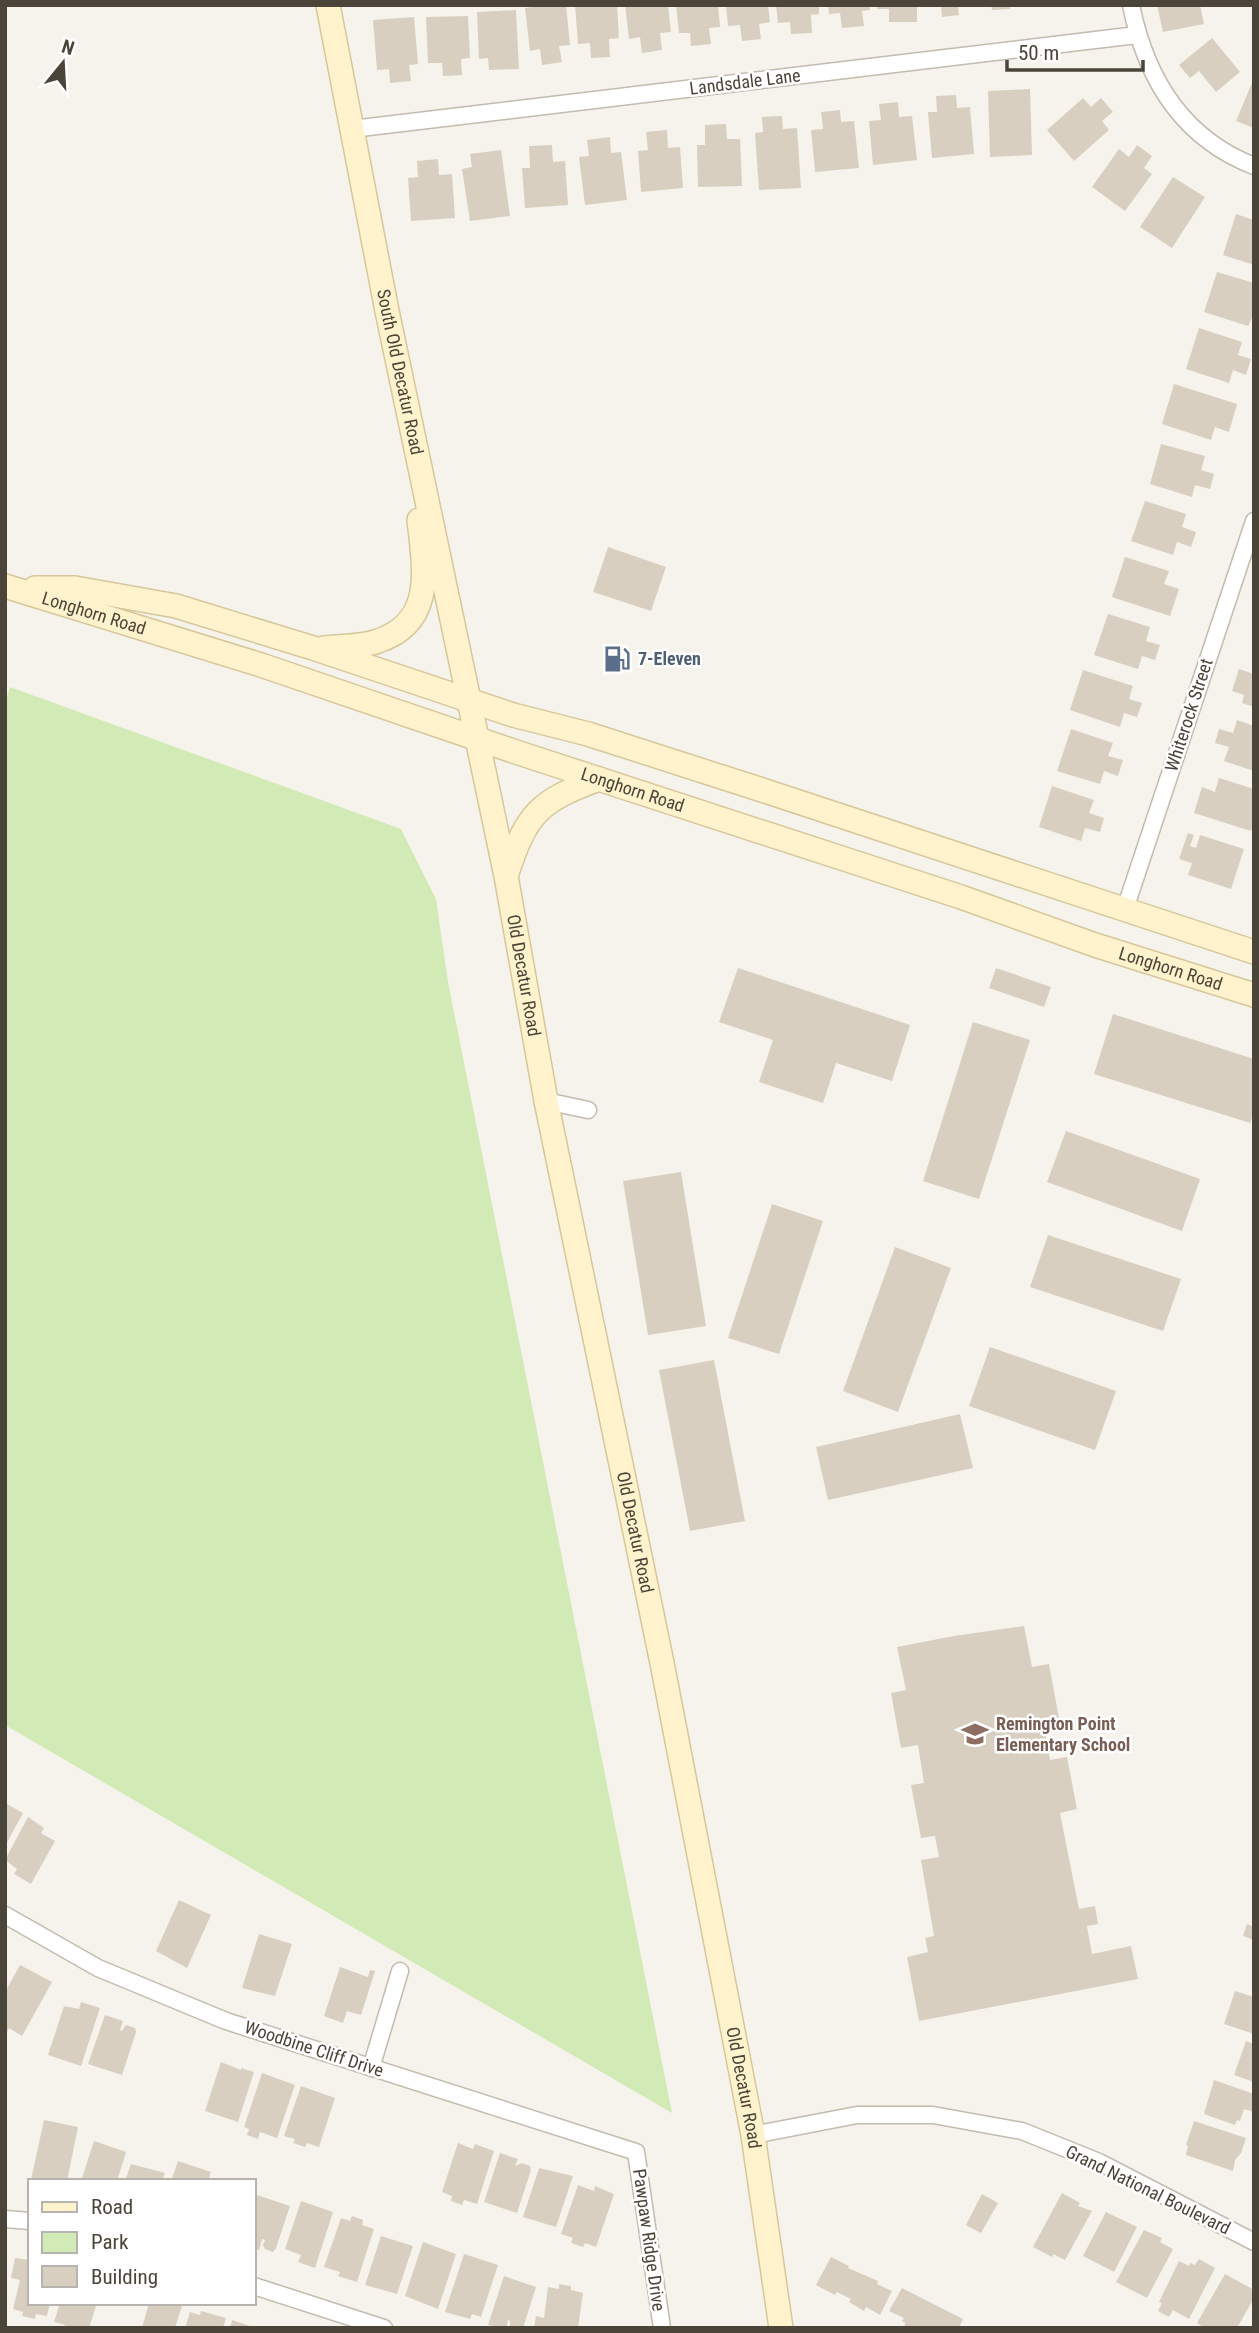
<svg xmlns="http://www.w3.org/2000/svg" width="1259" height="2333" font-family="'Roboto Condensed',sans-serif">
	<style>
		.green { fill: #d2eab5 }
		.building { fill: #d8cfc1 }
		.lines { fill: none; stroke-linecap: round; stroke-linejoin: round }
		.street-casing { stroke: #c2bbae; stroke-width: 19 }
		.secondary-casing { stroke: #d6c79b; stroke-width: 26 }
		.street { stroke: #fff; stroke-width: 16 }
		.secondary { stroke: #fff3cd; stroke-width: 23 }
		.labels { text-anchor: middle; stroke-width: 5; stroke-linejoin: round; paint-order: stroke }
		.street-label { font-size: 18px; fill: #4b4439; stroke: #fff }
		.service-label { font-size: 18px; font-weight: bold; fill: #4e5e75; stroke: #fff; text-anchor: start }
		.education-label { font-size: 18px; font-weight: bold; fill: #785e54; stroke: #fff; text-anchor: start }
	</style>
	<rect width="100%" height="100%" fill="#f6f3ec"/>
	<path class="green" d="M10,687l391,142 35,70 12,83 224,1131 -667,-388v-1022z"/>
	<path class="building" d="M549,5h17l4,40 -11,1 3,16 -20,3 -2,-16 -10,2 -5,-43z
		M575,5h42l2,33 -10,1 1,18 -19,1 -1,-15 -12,1z
		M625,5h43l3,27 -11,1 2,17 -20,3 -2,-16 -11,2z
		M676,5h42l2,22 -11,1 2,16 -20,2 -1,-13h-11z
		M726,5h42l2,17 -11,2 2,15 -19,2 -2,-16 -12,1z
		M776,5h43v9l-8,1 1,18 -21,1 -1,-12 -12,1z
		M828,5h41l1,5 -8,1 2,15 -22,2 -2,-15 -11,1z
		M877,5h40v17h-28v-13h-12z
		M941,5h17l1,10 -17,2z
		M991,5h18l1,4 -18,1z
		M1157,5h43l4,19 -41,8z
		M516,10l3,59 -30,1 -1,-12 -9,1 -2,-47z
		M468,16l2,42 -9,1 1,16 -19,1 -1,-13h-14l-2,-46z
		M414,17l4,47 -9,1 2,16 -21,2 -1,-14 -12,1 -4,-50z
		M1212,38l28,34 -24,20 -17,-21 -9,7 -11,-13z
		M1254,78v50l-18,-7z
		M1030,89l2,66 -42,2 -2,-66z
		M956,95l1,13 13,-1 4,47 -42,4 -4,-46h9l-1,-16z
		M1083,98l8,9 10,-9 12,14 -11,9 7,9 -35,31 -27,-31z
		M898,102l1,15 13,-1 5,44 -44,5 -4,-44 12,-1 -2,-16z
		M840,110l1,12 13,-1 5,47 -44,4 -4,-42 12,-1 -2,-17z
		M782,116l1,13 14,-1 4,60 -42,2 -4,-57 8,-1 -1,-15z
		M726,124l1,15h13l2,47 -44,1 -1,-42h8v-20z
		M667,130l1,18 12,-1 3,41 -42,4 -3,-41 10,-1 -2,-18z
		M610,137l1,16 10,-1 6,48 -42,5 -6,-48 10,-1 -2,-16z
		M552,145l1,17 12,-1 3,44 -43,3 -3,-40h8l-1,-22z
		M1137,145l15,11 -8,12 8,6 -27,37 -33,-24 27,-38 10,8z
		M501,150l9,66 -40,5 -8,-52 10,-2 -2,-13z
		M438,159l1,16 13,-1 3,44 -44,3 -3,-43 10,-1 -1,-16z
		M1173,177l32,20 -33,51 -32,-21z
		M1236,214l18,6v45l-31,-10z
		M1217,272l37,11v31l-6,12 -44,-14z
		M1199,328l43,14 -4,13 13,4 -5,16 -13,-5 -4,13 -43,-14z
		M1174,384l63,20 -8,28 -14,-5 -4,13 -49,-16z
		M1161,444l44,12 -4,14 13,4 -4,15 -15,-4 -3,12 -42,-13z
		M1145,501l41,13 -4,13 14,5 -5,15 -14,-5 -4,13 -42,-14z
		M608,547l58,20 -15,44 -58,-19z
		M1125,557l44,14 -5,13 15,5 -9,27 -58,-19z
		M1108,614l42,13 -4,14 14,4 -5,15 -13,-4 -4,13 -44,-14z
		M1239,669l15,5v33l-12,-4 2,-8 -12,-4z
		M1083,670l50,16 -4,13 13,4 -5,14 -13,-4 -4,14 -50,-17z
		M1237,720l17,6v45l-30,-10 5,-14 -14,-4 4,-14 14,4z
		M1071,729l42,14 -5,13 15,4 -5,16 -14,-5 -4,13 -43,-13z
		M1219,778l35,11v33l-3,9 -57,-18 8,-26 13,5z
		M1052,786l42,14 -5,13 15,5 -4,14 -15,-4 -4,13 -42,-14z
		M1188,833l6,2 -4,11 6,2 4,-13 44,14 -13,40 -43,-14 4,-12 -13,-4z
		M738,968l172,57 -18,56 -56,-18 -13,40 -64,-21 14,-42 -54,-18z
		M996,968l55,19 -7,20 -55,-19z
		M1113,1014l141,45v54l-4,10 -156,-49z
		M973,1022l57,18 -51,159 -56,-18z
		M1066,1131l134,48 -18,52 -135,-49z
		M681,1172l25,154 -58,9 -25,-154z
		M772,1204l51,17 -44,133 -51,-16z
		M1048,1235l133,44 -18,52 -133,-44z
		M895,1247l56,21 -53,144 -55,-21z
		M990,1347l126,44 -21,59 -126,-44z
		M714,1360l31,161 -55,10 -31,-161z
		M960,1414l13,54 -145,32 -12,-53z
		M1024,1626l8,41 17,-3 10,54 -16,3 7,39 17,-3 10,52 -17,4 19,96 16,-3 3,18 -11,2 5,28 39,-8 7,33 -219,42 -12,-64 21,-5 -3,-14 9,-2 -13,-76 18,-3 -4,-21 -14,2 -10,-53 13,-2 -6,-38 -17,3 -10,-55 15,-3 -9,-43 57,-11z
		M5,1803l18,10 -18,33z
		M28,1817l16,11 -3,5 14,8 -24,43 -17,-10 3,-5 -12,-9z
		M179,1900l32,15 -24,53 -31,-17z
		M1247,1924l7,3v13l-11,-4z
		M259,1934l33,10 -17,52 -33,-8z
		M20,1965l32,17 -30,54 -13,-8 -4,8v-44z
		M340,1967l28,10 2,-7 5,1 -14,44 -14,-4 -4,12 -19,-7z
		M1235,1991l19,6v37l-30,-10z
		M81,2002l19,6 -19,58 -33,-11 16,-49 15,3z
		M105,2015l18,6 -3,9 2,1 4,-6 9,3 1,4 -14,43 -34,-11z
		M1246,2041l8,3v38l-20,-7z
		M221,2062l20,8v-2l13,4 -16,50 -33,-11z
		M262,2073l33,12 -18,53 -17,-6 -2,7 -11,-4 2,-6 -5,-2z
		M1214,2080l40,14v18l-10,-3 -4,12 -3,-1 -2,5 -31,-11z
		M301,2086l34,12 -16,49 -12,-4 -2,4 -12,-4 2,-4 -11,-3z
		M44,2120l34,7 -11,54 -36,-1z
		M1194,2121l52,17 -5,15 -6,7 -2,11 -47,-16 2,-9 -2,-1z
		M94,2141l32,11 -9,29h-36z
		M458,2143l15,6 2,-5 19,7 -17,53 -13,-4 -2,5 -11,-4 1,-5 -10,-4z
		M500,2153l18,6 -3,7 7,-3 8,3 1,4 -14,43 -33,-11z
		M178,2161l33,11 -3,9h-37z
		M131,2164l34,9 -3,8h-37z
		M539,2168l34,8 -17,51 -33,-10z
		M578,2185l16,6 1,-5 19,8 -18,53 -11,-4 -2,4 -12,-4 2,-5 -12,-4z
		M1062,2193l18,10 -2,3 14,5 -27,49 -12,-6 -1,3 -19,-10z
		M982,2194l16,9 -17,30 -15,-8z
		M257,2195l33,11 -14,42 -3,4 -8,-3 -2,-4 2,-5 -3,-1 -3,11 -5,-2v-42z
		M301,2201l32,11 -18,56 -17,-6 3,-7 -16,-6z
		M1106,2212l31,15 -23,45 -31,-16z
		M352,2216l11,4 -1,5 12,4 -17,53 -19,-6 2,-4 -16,-5 17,-49 9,3z
		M1144,2230l18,8 -2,4 13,7 -26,49 -31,-16z
		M381,2236l32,10 -16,48 -32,-9z
		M423,2242l33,12 -18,55 -33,-13z
		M464,2254l34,11 -17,52 -9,-3 -2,5 -25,-7z
		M831,2257l18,9 -1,2 30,13 -1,3 15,7 -12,24 -14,-8 -2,4 -15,-9 2,-3 -14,-7 -2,3 -19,-10z
		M15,2258l15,2v43h20l-3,13 -11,-2 -1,5 -13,-3 1,-4 -10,-3 7,-29 -9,-2z
		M1199,2259l16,9 -26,51 -16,-9 -4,7 -11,-6 4,-8 -3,-1 20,-41 10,5 1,-3 5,2z
		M1225,2274l29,16v8l-17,30h-32l-8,-5z
		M504,2276l32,11 -13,41h-13v-7l-2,-1 -2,8 -18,-3z
		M559,2284l12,2v4l12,3 -5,35h-44l2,-12 8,2 4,-31 11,2z
		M902,2288l61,31 -4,9h-50l-5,-3 2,-2 -4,-2 2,-3 -15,-7z
		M60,2303h37l-8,25h-25l1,-3 -11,-3z
		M149,2303h28l5,3 -7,22h-33z
		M201,2311l25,7 -3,10h-38l5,-16 10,3z
		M232,2320l21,7v1h-23z"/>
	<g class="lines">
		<g class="street-casing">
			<path id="street" d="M1131,5c15,74 51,133 123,161
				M352,129l785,-94
				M1125,909l129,-388
				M546,1101l42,9
				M5,1915l93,53 128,53 410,131 26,176
				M371,2068l29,-97
				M753,2135l104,-20h76l89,16 77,31 155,80
				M5,2219l25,2
				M254,2286l130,42"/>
		</g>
		<g class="secondary-casing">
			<g id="secondary">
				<path id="s1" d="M328,5l59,306 119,565 40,225 116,562 91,472 28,193"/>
				<path id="s2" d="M5,586l256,79 255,87 445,145 134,48 159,50"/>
				<path d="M35,588h40l101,18 137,42 200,67 75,19 171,55 495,163"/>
				<path d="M324,648c17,-2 38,-1 54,-7 58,-19 46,-74 41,-121"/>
				<path d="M507,873c20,-60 32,-72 92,-94"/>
			</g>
		</g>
		<use href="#street" class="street"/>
		<use href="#secondary" class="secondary"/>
	</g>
	<defs>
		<g id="fuel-bare" transform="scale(2.1)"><path d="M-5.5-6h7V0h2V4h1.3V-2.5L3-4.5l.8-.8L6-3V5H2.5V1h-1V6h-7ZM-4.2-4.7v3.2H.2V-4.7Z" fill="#5c6f8a" stroke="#fff" stroke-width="2.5" paint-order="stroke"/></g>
		<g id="school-bare" transform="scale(2.1)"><path d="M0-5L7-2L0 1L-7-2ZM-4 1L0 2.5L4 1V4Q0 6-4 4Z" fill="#8d6e63" stroke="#fff" stroke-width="2.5" paint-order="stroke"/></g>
	</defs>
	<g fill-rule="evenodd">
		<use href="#fuel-bare" x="617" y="659"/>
		<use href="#school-bare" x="975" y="1734"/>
	</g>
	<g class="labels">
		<g class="street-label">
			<text transform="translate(745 82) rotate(-7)" y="6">Landsdale Lane</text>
			<text dy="6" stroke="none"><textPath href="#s1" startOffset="374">South Old Decatur Road</textPath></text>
			<text dy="6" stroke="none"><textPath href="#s2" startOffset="93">Longhorn Road</textPath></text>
			<text transform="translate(1189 715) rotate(-72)" y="6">Whiterock Street</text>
			<text dy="6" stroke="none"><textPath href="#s2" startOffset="660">Longhorn Road</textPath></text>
			<text dy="6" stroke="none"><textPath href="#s2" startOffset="1227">Longhorn Road</textPath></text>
			<text dy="6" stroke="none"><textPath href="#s1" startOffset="990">Old Decatur Road</textPath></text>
			<text dy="6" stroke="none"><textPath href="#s1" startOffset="1558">Old Decatur Road</textPath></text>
			<text transform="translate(314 2049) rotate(18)" y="6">Woodbine Cliff Drive</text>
			<text dy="6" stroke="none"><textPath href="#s1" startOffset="2124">Old Decatur Road</textPath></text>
			<text transform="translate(1148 2190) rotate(26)" y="6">Grand National Boulevard</text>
			<text transform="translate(649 2240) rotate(82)" y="6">Pawpaw Ridge Drive</text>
		</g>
		<g class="service-label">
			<text x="638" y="665">7-Eleven</text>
		</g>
		<g class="education-label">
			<text x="996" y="1730">Remington Point<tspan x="996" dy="21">Elementary School</tspan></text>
		</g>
	</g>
	<rect width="1259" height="2333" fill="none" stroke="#4b4439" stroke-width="14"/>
	<rect x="28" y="2179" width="228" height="126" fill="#ffffff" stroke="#b7b4b0" stroke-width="2"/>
	<rect x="42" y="2202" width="35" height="10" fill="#fff3cd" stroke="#b7b4b0" stroke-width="2"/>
	<text x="91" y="2214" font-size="21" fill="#4b4439">Road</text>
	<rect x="42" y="2232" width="35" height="21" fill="#d2eab5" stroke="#b7b4b0" stroke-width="2"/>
	<text x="91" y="2249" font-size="21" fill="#4b4439">Park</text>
	<rect x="42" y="2266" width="35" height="21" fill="#d8cfc1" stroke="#b7b4b0" stroke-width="2"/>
	<text x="91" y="2284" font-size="21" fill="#4b4439">Building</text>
	<g transform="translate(63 63) rotate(18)" stroke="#ffffff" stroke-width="5" paint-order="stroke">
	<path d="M0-5L12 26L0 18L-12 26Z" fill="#4b4439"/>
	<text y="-10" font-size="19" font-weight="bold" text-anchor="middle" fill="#4b4439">N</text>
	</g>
	<path d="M1007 60v10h136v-10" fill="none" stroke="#4b4439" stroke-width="3.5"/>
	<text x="1018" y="60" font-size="21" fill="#4b4439" stroke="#ffffff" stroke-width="5" paint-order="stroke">50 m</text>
</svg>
